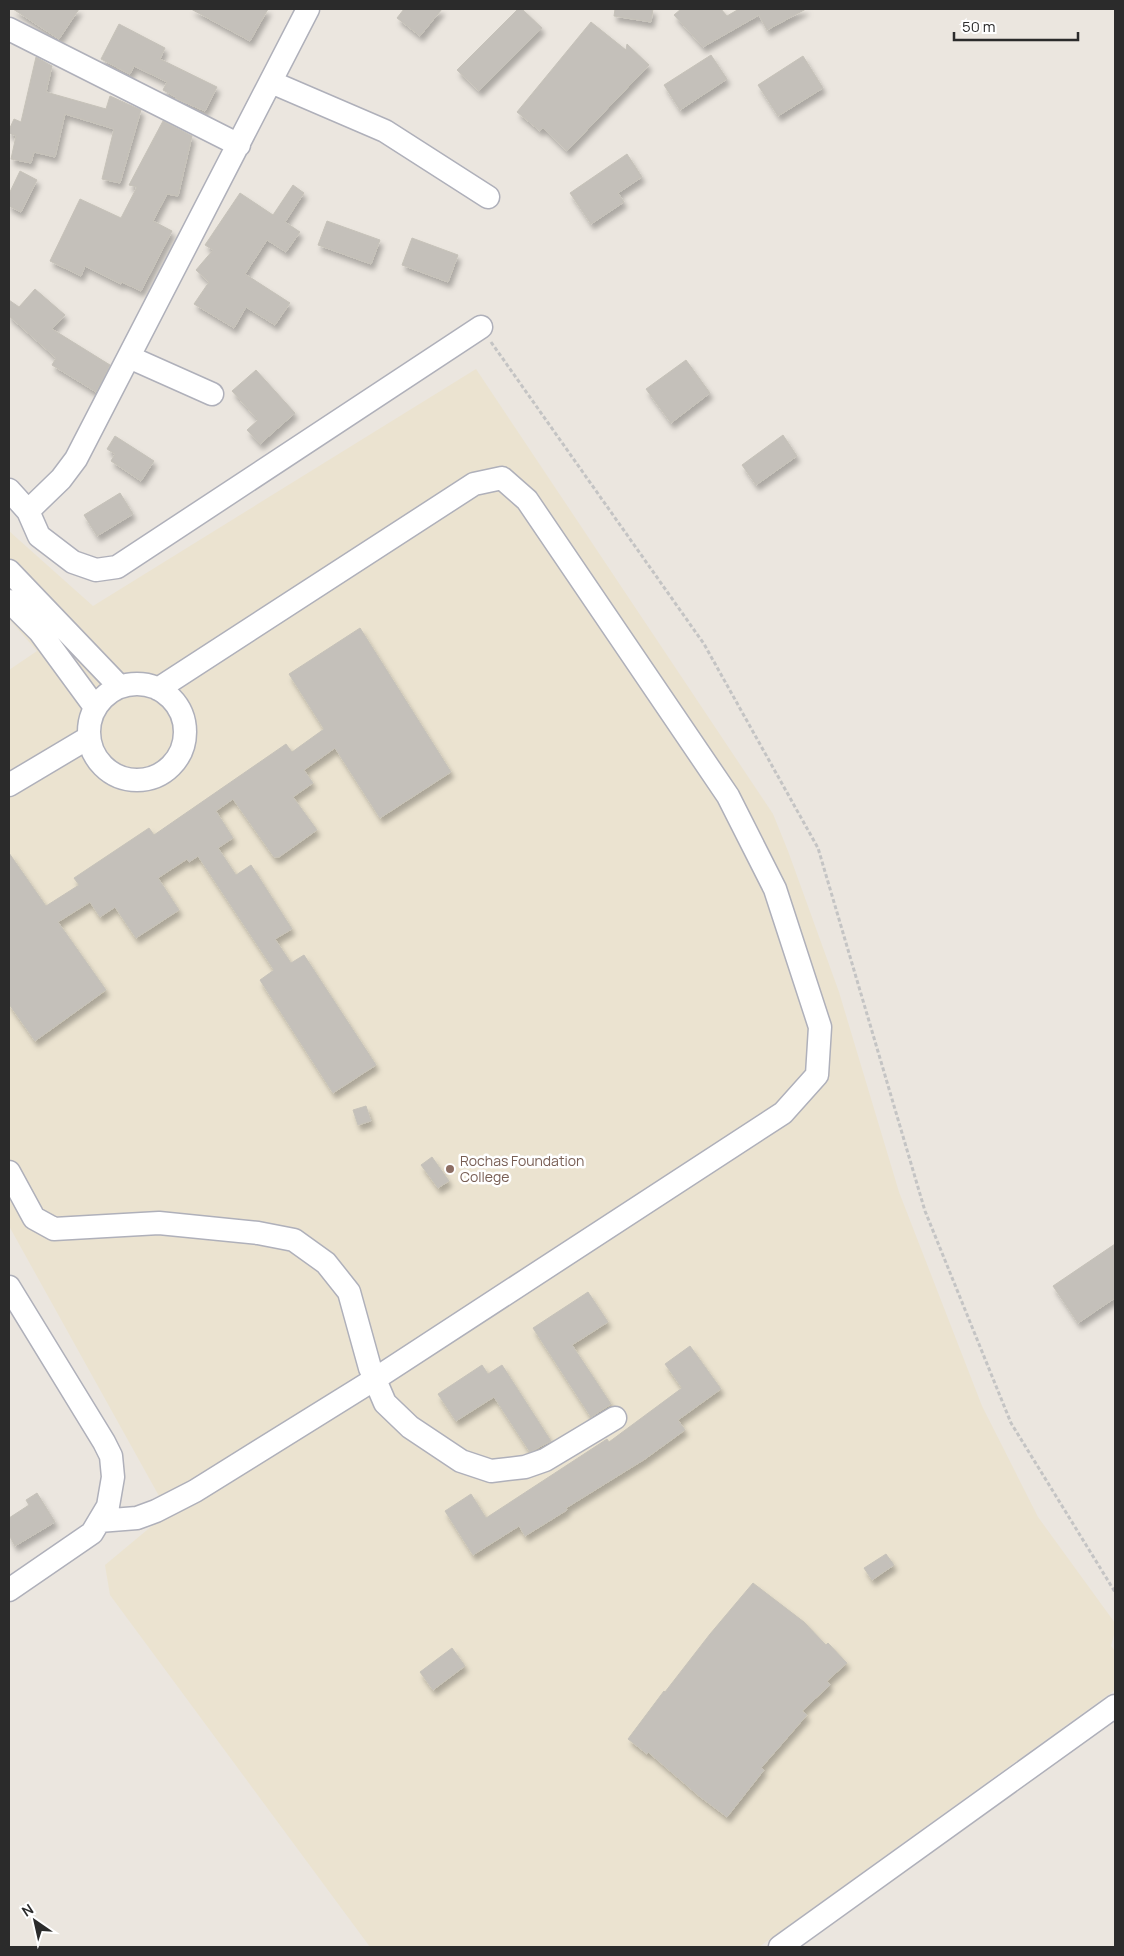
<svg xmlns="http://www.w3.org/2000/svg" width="1124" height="1956" font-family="Manrope,sans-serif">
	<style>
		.education { fill: #ebe3d0 }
		.building { fill: #c4c0ba; stroke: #c6c2b9; filter: url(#shadow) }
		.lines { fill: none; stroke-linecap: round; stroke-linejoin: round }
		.minor-casing { stroke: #afb0ba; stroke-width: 25 }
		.path { stroke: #c4c4c4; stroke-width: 3; stroke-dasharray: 4 2.5; stroke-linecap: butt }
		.minor { stroke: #fff; stroke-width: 22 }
		.education-dot { fill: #8d6e63; stroke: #fff; stroke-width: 2 }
		.labels { text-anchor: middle; stroke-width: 5; stroke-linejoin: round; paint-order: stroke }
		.education-label { font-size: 14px; fill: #785e54; stroke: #fff; text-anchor: start }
	</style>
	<defs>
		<filter id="shadow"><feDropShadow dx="3" dy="5.5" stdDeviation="2.5" flood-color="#0004"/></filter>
	</defs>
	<rect width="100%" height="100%" fill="#ebe6df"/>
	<path class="education" d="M476,369l297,445 15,37 51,141 60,200 83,214 56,111 77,106v8l-4,15 4,5v39l-356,257h-389l-260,-352 -5,-30 48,-40 6,-29 -150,-270v-556l28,-19 -28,-32v-88l84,75z"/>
	<path class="building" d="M13,9h66l-20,30z
		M191,9h77l-18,32z
		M404,9h38l-22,27 -23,-18z
		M518,9h4l20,19 -63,63 -22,-21z
		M615,9h38l-2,13 -37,-6z
		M681,9h40l6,7 12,-7h67l-39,21 -8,-15 -56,32 -29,-32z
		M591,22l35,28 1,-6 22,21 -82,86 -24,-23 -3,3 -23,-19z
		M119,24l46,24 -5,11 57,28 -12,24 -30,-13 1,-1 -13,-7 4,-8 -33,-16 -4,8 -29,-15z
		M711,55l16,24 -47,31 -16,-25z
		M803,56l20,32 -45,28 -20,-31z
		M36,57l16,9 -6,26 60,17 4,-13 31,14 -21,73 -18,-4 12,-50 -49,-15 -10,43 -21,-5 -3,11 -20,-4 5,-23 -7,-3v-3l5,-11 7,3z
		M163,121l29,15 -14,60 -11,-2 -14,27 19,10 -31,60 -19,-9 -1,2 -36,-18 -4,10 -31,-15 30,-62 41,19 16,-31 -8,-2z
		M627,154l15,23 -24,16 6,9 -33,22 -21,-31z
		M20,171l17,9 -16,32 -12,-6v-12z
		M293,185l11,8 -19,29 15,10 -14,20 -19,-12 -22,34 45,29 -15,22 -29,-18 -12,21 -40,-24 15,-22 -13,-12 17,-20 -8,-5 35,-52 33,22z
		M327,221l53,19 -9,24 -53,-19z
		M412,238l46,17 -10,27 -46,-17z
		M35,289l30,26 -13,14 58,36 -14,27 -44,-27 4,-7 -47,-42v-16l10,7z
		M686,360l24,33 -39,30 -25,-34z
		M256,370l39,43 -35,31 -13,-14 11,-10 -26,-29z
		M783,435l14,21 -41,29 -14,-20z
		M115,436l39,25 -13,20 -30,-20 4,-7 -8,-5z
		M120,493l13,21 -36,22 -13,-21z
		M360,628l91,144 -71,46 -45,-70 -31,22 9,13 -20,14 24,33 -38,27h-5l-41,-58 -17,12 17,27 -15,10 18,27 15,-10 41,64 -17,10 16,24 13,-8 72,110 -43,28 -73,-113 14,-10 -76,-114 -9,6 -2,-3 -29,19 21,32 -43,28 -21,-31 -15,10 -10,-15 -32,20 48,68 -71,51 -26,-37v-151l37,53 33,-21 -5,-7 75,-50 5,7 132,-91 6,8 32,-23 -35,-55z
		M366,1106l5,15 -13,4 -5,-15z
		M432,1157l17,24 -11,7 -17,-23z
		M1115,1244v54l-37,25 -25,-37z
		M588,1292l20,30 -36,23 39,59 -20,13 -58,-89z
		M690,1346l31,43 -43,31 7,10 -40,29 -79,49 1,2 -42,26 -6,-10 -46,29 -28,-44 26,-17 15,24 121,-79 2,3 73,-54 -17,-24z
		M482,1365l6,9 14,-9 49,76 -21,11 -36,-55 -38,24 -18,-27z
		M37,1493l18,29 -40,24 -6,-11v-17l20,-13 -3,-5z
		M886,1554l8,11 -22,15 -8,-12z
		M753,1583l51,39 22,23 2,-2 19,20 -20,18 3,4 -28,26 5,4 -46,53 3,2 -37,47 -28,-21 -51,-44 -1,2 -19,-15 36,-48 1,1 45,-58z
		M452,1648l13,18 -32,24 -13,-18z"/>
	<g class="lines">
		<g class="minor-casing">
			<path id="minor" d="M9,29l230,116
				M271,82l114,49 103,66
				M129,357l83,37
				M9,490l19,21 11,25 34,26 23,8 21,-3 364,-240
				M28,511l33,-32 15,-20 232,-450
				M9,571l111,116
				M9,601l31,31 55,75
				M89 732a48 48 0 1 1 96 0a48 48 0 1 1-96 0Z
				M9,785l79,-47
				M9,1172l25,46 20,11 105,-6 99,10 36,7 32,23 23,29 21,76 15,35 25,24 51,34 30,10 34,-4 20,-7 70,-42
				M9,1287l95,155 7,14 2,21 -5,29 -16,27 -83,57
				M99,1521l38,-3 19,-7 39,-20 180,-112 408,-266 34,-38 3,-48 -45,-138 -47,-93 -201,-296 -25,-22 -28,6 -316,205
				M780,1947l335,-241"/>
		</g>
		<path class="path" d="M491,342l213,302 114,204 107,363 86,212 104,169"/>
		<use href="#minor" class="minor"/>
	</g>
	<circle class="education-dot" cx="450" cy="1169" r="5"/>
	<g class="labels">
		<g class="education-label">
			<text x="460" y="1166">Rochas Foundation<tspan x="460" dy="16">College</tspan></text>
		</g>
	</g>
	<rect width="1124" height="1956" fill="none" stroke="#2b2b2b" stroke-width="20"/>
	<g transform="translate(35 1921) rotate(326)" stroke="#ffffff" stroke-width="4" paint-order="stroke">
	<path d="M0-4L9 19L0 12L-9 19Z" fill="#2b2b2b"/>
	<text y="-8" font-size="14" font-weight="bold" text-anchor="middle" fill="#2b2b2b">N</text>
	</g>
	<path d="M954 32v8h124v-8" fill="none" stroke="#2b2b2b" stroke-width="2.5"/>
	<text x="962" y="32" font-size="15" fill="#2b2b2b" stroke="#ffffff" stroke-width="4" paint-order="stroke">50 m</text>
</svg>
